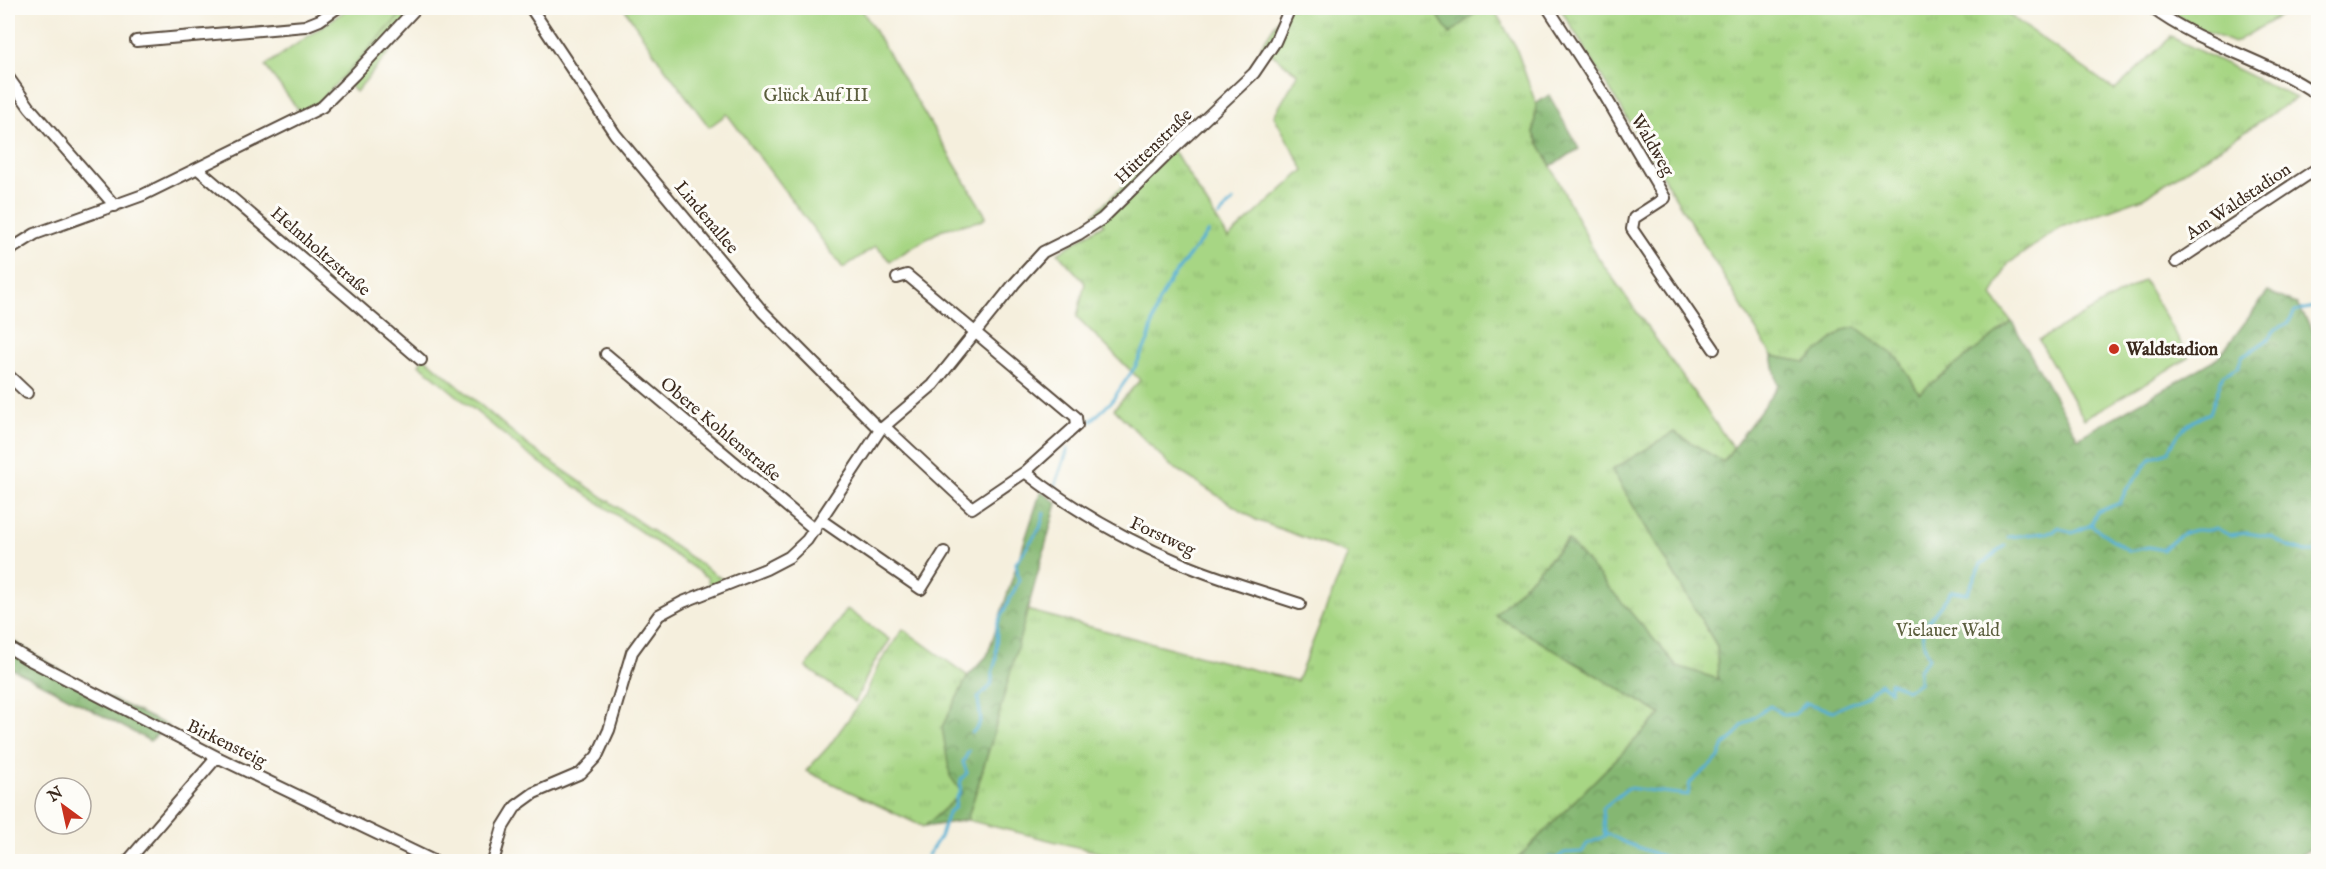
<svg xmlns="http://www.w3.org/2000/svg" width="2326" height="869" font-family="'IM FELL English',serif">
	<style>
		.grass { fill: url(#grass-tufts); stroke: #718051; stroke-width: 1.5 }
		.forest { fill: url(#forest-crowns); stroke: #607048; stroke-width: 1.5 }
		.garden { fill: #a7d684; stroke: #718051; stroke-width: 1.5 }
		.lines { fill: none; stroke-linecap: round; stroke-linejoin: round }
		.stream { stroke: #57b0d4; stroke-width: 3 }
		.minor-casing { stroke: #57483b; stroke-width: 14 }
		.minor { stroke: #fff; stroke-width: 10 }
		.poi-dot { fill: #c8321e; stroke: #fdfcf7; stroke-width: 2 }
		.labels { text-anchor: middle; stroke-width: 6; stroke-linejoin: round; paint-order: stroke }
		.park-label { font-size: 18px; fill: #5b5e3d; stroke: #fdfcf7 }
		.street-label { font-size: 18px; fill: #3b2a1e; stroke: #fdfcf7 }
		.poi-label { font-size: 18px; font-weight: bold; fill: #3b2a1e; stroke: #fdfcf7; text-anchor: start }
	</style>
	<defs>
		<pattern id="grass-tufts" width="24" height="20" patternUnits="userSpaceOnUse" patternTransform="scale(1.5)"><rect width="24" height="20" fill="#a7d684"/><path d="M3 7l-1-3M5 7V3M7 7l1-3M15 17l-1-3M17 17v-4M19 17l1-3" fill="none" stroke="#91b872"/></pattern>
		<pattern id="forest-crowns" width="20" height="18" patternUnits="userSpaceOnUse" patternTransform="scale(1.5)"><rect width="20" height="18" fill="#85b772"/><path d="M2 6a3 3 0 1 1 6 0M12 15a3 3 0 1 1 6 0" fill="none" stroke="#6e955d"/></pattern>
	</defs>
	<rect width="100%" height="100%" fill="#fdfcf7"/>
	<filter id="ink" filterUnits="userSpaceOnUse"><feTurbulence type="fractalNoise" baseFrequency=".0167" numOctaves="2"/><feDisplacementMap in="SourceGraphic" scale="12" xChannelSelector="R" yChannelSelector="G"/><feConvolveMatrix kernelMatrix="1 2 1 2 8 2 1 2 1" color-interpolation-filters="sRGB"/></filter>
	<filter id="wash" filterUnits="userSpaceOnUse"><feTurbulence type="fractalNoise" baseFrequency=".008" numOctaves="4" result="noise"/><feDisplacementMap in="SourceGraphic" scale="24" xChannelSelector="R" yChannelSelector="G"/><feGaussianBlur stdDeviation="1.35" result="paint"/><feColorMatrix in="noise" values="0 0 0 0 0 0 0 0 0 0 0 0 0 0 0 0 0 1.4 0 .05"/><feComposite in="paint" operator="in"/></filter>
	<g filter="url(#wash)">
		<rect width="100%" height="100%" fill="#f5efdd"/>
		<path class="grass" d="M407,8h19l-70,84 -14,-14z
			M1282,8h151l17,26 31,-26h12l22,37 21,59 -2,29 61,120 138,195 -10,14 -111,8 105,176 1,34 -41,-14 -110,-126 -71,75 165,99 -146,147h-397v-4l-151,-37 24,-77 35,-133 271,71 51,-127 -92,-34 -85,-54 -57,-57 26,-29 -63,-63 8,-34 -27,-30 46,-29 -10,-10 72,-70 10,10 52,84 76,-68 -30,-54 24,-42 -37,-28 20,-31z
			M1560,8h439l116,82 56,-53 125,61 -153,100 -82,29 -53,37 -16,32 20,26 -93,71 -20,-34 -55,-29 -39,32 -33,-6z
			M424,357l106,90 192,132 -13,7 -1,-8 -182,-125 -107,-89z
			M847,609l43,31 -17,24 -18,38 -49,-35z
			M903,629l65,47 -26,51 20,66 -38,34 -118,-56 23,-25 36,-50 14,-32z"/>
		<path class="forest" d="M1433,8h48l-31,26z
			M1549,95l30,54 -28,17 -17,-33 2,-29z
			M2268,292l29,12 21,35v505l-28,18 -775,-1 146,-147 -166,-99 73,-75 109,126 41,13 -1,-33 -105,-176 62,-38 49,30 55,-76 -6,-30 33,6 39,-32 12,-3 43,32 20,34 93,-71 66,116 140,-80z
			M1041,491l16,12 -66,240 -24,77 -43,7 38,-34 -12,-17 -8,-49 26,-51 19,-20z
			M8,638l81,50 79,38 -18,15 -90,-48 -52,-26z"/>
		<path class="garden" d="M349,8h58l-88,94 -19,10 -35,-46z
			M624,8h237l125,208 -3,4 -40,9 -53,32 -14,-15 -33,22 -116,-154 -18,13 -50,-67z
			M2164,8h129l-59,35 -39,-16z
			M2144,280l45,78 -105,61 -45,-79z"/>
		<g class="lines">
			<path class="stream" d="M1219,216l14,-15
				M1091,421l20,-19 24,-35 13,-26 10,-38 13,-24 37,-47
				M1055,486l13,-37
				M2091,525l38,26 20,-4 14,3c8,-8 22,-20 34,-20 9,0 9,2 19,-2l13,7 18,-2 24,4 19,10 15,5h13
				M2008,537l45,-5 6,-5 13,6 19,-8 6,-13 23,-9 6,-13 26,-33 16,-5c12,-23 18,-29 42,-39l13,-38 15,-8 4,-10 24,-16 10,-12 12,-6 7,-12 19,-4
				M972,733c14,-14 7,-17 6,-35l13,-13 1,-5v-7l4,-13 1,-36 22,-43 -3,-18 24,-35 4,-15
				M1604,832l22,11 52,19
				M928,855l12,-18 8,-24 7,-6 1,-9 4,-6 1,-13 6,-6 -4,-11 6,-11
				M1547,862l2,-4 7,1 8,-6 18,-1 5,-8 18,-8 -3,-27 26,-21 60,7 2,-12 29,-25 5,-13 10,-8 8,-11 28,-20 14,9 11,-1 11,-11 27,8 34,-15 13,-13 10,8v-9l16,8 13,-7v-14l10,-11c-2,-6 -7,-16 -6,-23 1,-13 21,-31 28,-44l16,2 14,-29 24,-18
				M2020,862c15,-14 30,-6 48,-3"/>
		</g>
	</g>
	<g filter="url(#ink)">
		<g class="lines">
			<g class="minor-casing">
				<path id="minor" d="M531,8l84,126 148,178 117,118
					M1548,8l57,88 60,102 -31,20 -2,11 82,120
					M2152,8c50,38 115,51 166,87
					M136,41l169,-15 15,-6 17,-12
					M8,77l22,31 85,98
					M198,169l223,191
					M8,251l27,-17 108,-39 179,-88 32,-32 62,-67
					M2176,262l142,-94
					M606,354l209,176
					M8,375l19,18
					M885,427l87,81 53,-36 52,-47 -1,-8 -169,-142 -10,3
					M1025,472c48,38 101,68 158,92 38,16 78,27 117,40
					M821,520l100,69 23,-37
					M8,647l18,11 191,99 219,105
					M127,862l90,-105
					M493,862l10,-35 13,-21 18,-13 47,-20 16,-17 12,-26 23,-78 27,-37 24,-13 83,-33 23,-12 18,-17 73,-110 53,-45 81,-101 29,-32 36,-18 23,-15 68,-67 84,-79 21,-31 15,-34"/>
			</g>
			<use href="#minor" class="minor"/>
		</g>
	</g>
	<circle class="poi-dot" cx="2114" cy="349" r="6"/>
	<g class="labels">
		<g class="park-label">
			<text x="816" y="101">Glück Auf III</text>
			<text x="1948" y="636">Vielauer Wald</text>
		</g>
		<g class="street-label">
			<text transform="translate(1653 145) rotate(60)" y="6">Waldweg</text>
			<text transform="translate(1153 146) rotate(-44)" y="6">Hüttenstraße</text>
			<text transform="translate(2238 201) rotate(-34)" y="6">Am Waldstadion</text>
			<text transform="translate(707 217) rotate(50)" y="6">Lindenallee</text>
			<text transform="translate(321 251) rotate(41)" y="6">Helmholtzstraße</text>
			<text transform="translate(721 429) rotate(40)" y="6">Obere Kohlenstraße</text>
			<text transform="translate(1163 536) rotate(25)" y="6">Forstweg</text>
			<text transform="translate(227 743) rotate(26)" y="6">Birkensteig</text>
		</g>
		<g class="poi-label">
			<text x="2126" y="355">Waldstadion</text>
		</g>
	</g>
	<rect width="2326" height="869" fill="none" stroke="#fdfcf7" stroke-width="30"/>
	<g transform="translate(63 806) rotate(327)"><circle r="28" fill="#fdfcf7" stroke="#afa8a0" stroke-width="1.5"/>
	<path d="M0-4.5L10 22L0 15L-10 22Z" fill="#c8321e"/>
	<text y="-9" font-size="16" font-weight="bold" text-anchor="middle" fill="#3b2a1e">N</text>
	</g>
</svg>
